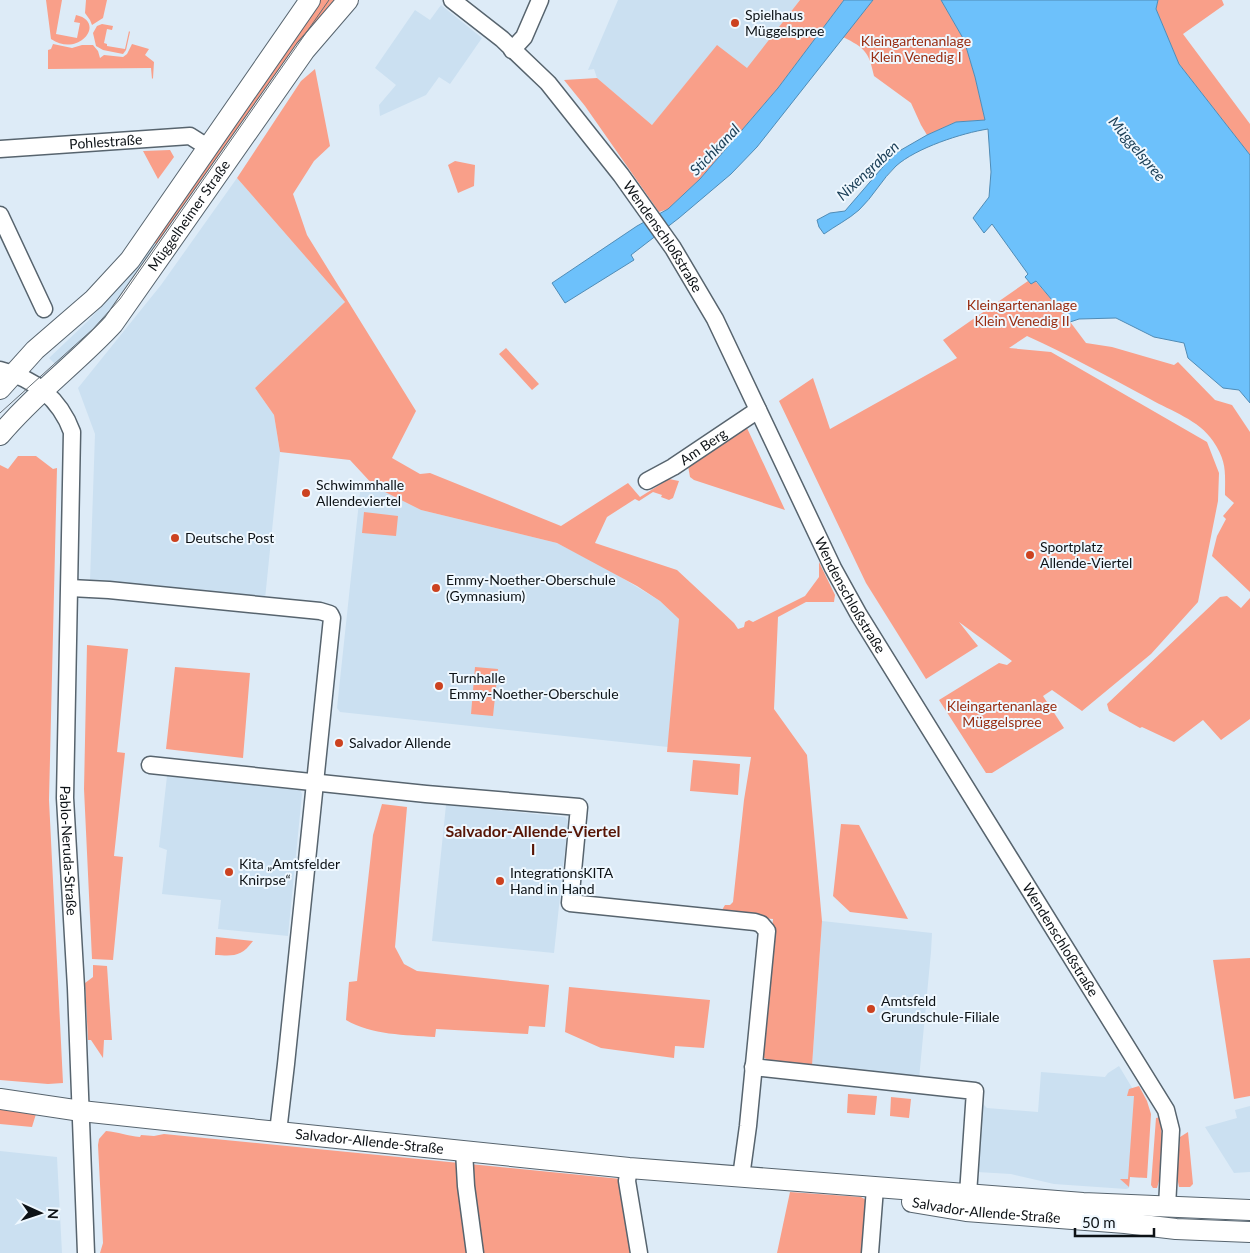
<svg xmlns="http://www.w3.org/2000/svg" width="1250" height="1253" font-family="Lato,sans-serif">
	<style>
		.built { fill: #cbe0f1 }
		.green { fill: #f99f89 }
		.water { fill: #6dc1fb; stroke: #508cb6 }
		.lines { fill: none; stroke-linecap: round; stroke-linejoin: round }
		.minor-casing { stroke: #57646e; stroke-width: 19 }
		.major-casing { stroke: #57646e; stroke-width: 22 }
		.minor { stroke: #fff; stroke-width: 16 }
		.major { stroke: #fff; stroke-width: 20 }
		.tram { stroke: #646d74; stroke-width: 1 }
		.poi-dot { fill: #cc4220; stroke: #eff8ff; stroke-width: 2 }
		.labels { text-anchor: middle; stroke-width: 4; stroke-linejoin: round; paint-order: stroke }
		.poi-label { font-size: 14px; fill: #0d1216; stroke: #eff8ff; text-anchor: start }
		.park-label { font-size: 14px; fill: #982d12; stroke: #eff8ff }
		.street-label { font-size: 14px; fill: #0d1216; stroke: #eff8ff }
		.water-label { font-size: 15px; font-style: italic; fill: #1d4159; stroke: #eff8ff }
		.quarter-label { font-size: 16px; font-weight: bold; fill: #571505; stroke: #eff8ff }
	</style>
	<rect width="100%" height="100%" fill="#ddebf7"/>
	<path class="built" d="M618,0h182l-53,69 -30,-23 -65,79 -55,-47 -3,-9 -6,1z
		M441,5l41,33 -32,46 -11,-7 -13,18 -46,21 -1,-11 17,-20 -21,-17 40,-58 15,10z
		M237,178l108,124 -90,86 19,27 6,37 -15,147 -175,-18 5,-147 -17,-46 83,-103z
		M150,240l11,7 -51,68 -54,50 -7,-7 39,-37 26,-28 4,-5 -3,-3z
		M361,483l14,4 46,23 136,33 52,27 51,31 19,18 -11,128 -328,-35 -3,-4z
		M167,776l133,14 2,4 -14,142 -70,-7 3,-29 -59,-6 5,-44 -8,-3z
		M446,805l119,12 3,4 -14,132 -122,-12z
		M822,921l110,12 -1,19 -12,127 -107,-13z
		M1119,1066l18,30 3,82 -10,-1 -1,11 -3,1 -72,-5 -43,-10 -34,-2 5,-69 5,5 51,4 3,-40 64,5 3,-4z
		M1250,1106v66l-16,1 -29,-46 32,-9 -2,-8z
		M0,1151l57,6 5,96h-62z"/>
	<path class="green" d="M46,0h16l-6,34 21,4 3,-15 -6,-1 2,-7c31,7 3,43 -25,24z
		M86,0h21l-4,18 -11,7 -2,-5 -5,-7z
		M315,0h22l-176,247 -11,-7z
		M800,0h44l-66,88 -78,91 -32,30 -9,3 -74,-106 -21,-26 33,-2 55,47 65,-80 30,23z
		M873,0h68l23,40 11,37 10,43 -29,2 -29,13 -6,-10 -10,-22 -37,-27c-5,-24 -9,-28 -31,-39z
		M1158,0h64l2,5 -41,29 67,90v31l-71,-91 -23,-55z
		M102,24l11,2 -1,4 -5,-1 -3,14 3,1v2l18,3 4,-18 1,1 -4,18 -3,4 -20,-4 -7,-4 -3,-13 4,-7z
		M53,44l19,4 10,-3h11l5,6 2,7 4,-3 19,2 4,-3 5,-10 17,5 -4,6 9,7 -1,16 -1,1 -1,-11 -103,1v-19l3,-1z
		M315,69l15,77 -16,15 -21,33 14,41 109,176 -24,47 28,16 10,-1 131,53 67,-43 12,14 29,-18 10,2 -6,17 -4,2 -8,-3 1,-2 -9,-3 -14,9 -4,-2 -28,18 -12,26 82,27 57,53 4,6 6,-2 1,-5 4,-2 4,2 52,-26 14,-19v-15l16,33 -1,7h-28l-28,15 -4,92 33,46 15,166 -10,145 -43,-4 -4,-4h-5l13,-139 -45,-4 -5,-3 -1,-2 3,-5h5l3,-3 11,-102 7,-43 -84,-5 12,-133 -19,-18 -23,-15 -80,-43 -136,-33 -46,-23 -25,-27 -70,-8 -6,-37 -19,-27 90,-86 -108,-124 64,-97z
		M170,150l4,7 -16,22 -15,-28z
		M455,161l20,4 -1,21 -16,7 -10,-28z
		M1028,281l3,3 4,-3 18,20 -3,3 3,4 6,-1 27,36 26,4 62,18 4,-3 37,38 17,5 18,27v160l-38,-36 5,-20 9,-17 -3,-3 11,-13 -9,-8c0,-24 2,-33 -12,-54 -14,-21 -42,-30 -63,-42 -41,-22 -81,-44 -123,-63l-18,12 42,4 156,90 12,31 -1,28 -20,101 -47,52 -69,57 -30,-21 -9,6 21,32 -72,45h-6l-47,-73 60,-37 8,2 5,-4 -53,-39 19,24 -52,33 -60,-96 -87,-182 34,-23 17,51 127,-71 -14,-18z
		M506,348l33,36 -7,6 -33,-36z
		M747,428l38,82 -91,-30 -4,-3 -2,-11z
		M18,456h18l17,13 4,-1 -8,332 14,283 -15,1 -48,-4v-615l8,4z
		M364,512l34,4 -2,20 -34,-3z
		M1227,596l14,12 9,-10v121l-29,21 -18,-20 -29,22 -32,-15 -2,1 -31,-17 -2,-7 113,-107z
		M87,645l41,4 -11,103 8,1 -11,103 9,1 -10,103 -21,-1 -8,-170z
		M175,667l75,6 -7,85 -77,-9z
		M475,667l23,2 -5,47 -22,-2z
		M693,760l47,4 -2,31 -48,-4z
		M382,804l25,3 -12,140 9,17 13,7 132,14 -4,42 -16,-1 -1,8 -92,-5 -1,8c-30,-2 -63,-2 -89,-17l3,-38 8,-1 16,-146z
		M841,824l18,1 49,94 -58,-7 -17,-16z
		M216,937l37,4c-12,16 -19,15 -38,14z
		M1250,958v138l-16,3 -21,-139z
		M93,965l14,1 5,74h-8l-1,18 -12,-18h-3l-3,-57 8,-6z
		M569,987l141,13 -6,48 -29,-2 -1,12 -73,-10 -36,-16z
		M1139,1086l8,15 4,13 -4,64 -17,-1 -1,10 -9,-8h8l6,-83h-7l2,-7z
		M848,1094l29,2 -2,19 -28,-2z
		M891,1097l20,2 -2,19 -19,-2z
		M0,1109l36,5 -4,13 -32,-3z
		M1160,1117l2,21 -3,43 -2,7h-4l-2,-3 5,-67z
		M106,1131c12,1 22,5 34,6l1,-2 13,1 10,-2 457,45 12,74h-533l3,-10 -5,-98 1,-6z
		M1188,1132l5,52 -3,3h-11l-2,-10 3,-40z
		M790,1192l71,5 7,4 -4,26v26h-87z"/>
	<path class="water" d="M844,0h29l-116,147 -26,27 -52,44 -48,37 3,5 -69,43 -13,-20 85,-57 31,-17 32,-30 78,-91z
		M941,0h217l-2,9 23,55 71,91v248l-11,-13 -16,-2 -35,-30 -4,-15 -30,-6 -38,-19 -37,1 -9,3 -11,-15 -6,1 -3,-4 2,-4 -16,-19 -5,3 -6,-7 3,-3 -36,-50 -8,9 -11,-15 16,-21 2,-25 -3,-43c-26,4 -72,19 -92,37 -14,13 -23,31 -37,44 -10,9 -24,16 -35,24l-5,-7 -2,-7 13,-7 15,-2 49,-57 33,-19 29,-13 29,-2 -10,-43 -11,-37z"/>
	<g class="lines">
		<g class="minor-casing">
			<g id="minor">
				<path id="s1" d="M452,0l50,39 46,44 73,92 52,73 42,71 118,249 26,47 307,495 5,20 -4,77"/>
				<path d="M512,50l12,-13 16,-37"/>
				<path id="s2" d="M0,149l190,-13 19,12"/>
				<path d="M0,215l44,94"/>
				<path id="s3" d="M0,370c34,8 60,29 72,62l-7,366 11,190 10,265"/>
				<path id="s4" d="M647,481l26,-14 85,-57"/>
				<path d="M70,588l39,2 211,21 10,3 2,4 -46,446 -8,68"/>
				<path d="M150,765l276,29 153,13 -9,96 185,19 6,2 6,7 -19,195 -7,51"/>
				<path d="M753,1067l222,24 -7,103"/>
				<path d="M464,1151l2,35 9,67"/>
				<path d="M629,1168l-2,13 12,72"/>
				<path d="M870,1253l5,-65"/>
			</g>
		</g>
		<g class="major-casing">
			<g id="major">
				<path d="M0,389l35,-39 59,-51 36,-39 180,-260"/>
				<path id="s5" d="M0,435c33,-40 78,-73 113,-111l192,-274 43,-50"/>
				<path id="s6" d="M0,1099l81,12 197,21 351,36 454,35 167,7"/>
				<path id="s7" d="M912,1202l54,9 159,12 51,6 74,3"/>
			</g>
		</g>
		<use href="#minor" class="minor"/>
		<use href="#major" class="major"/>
		<path class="tram" d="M0,413l93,-84 27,-30 209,-299"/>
	</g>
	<g class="poi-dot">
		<circle cx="735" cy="23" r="5"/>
		<circle cx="306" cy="493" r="5"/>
		<circle cx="175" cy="538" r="5"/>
		<circle cx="1030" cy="555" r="5"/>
		<circle cx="436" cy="588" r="5"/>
		<circle cx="439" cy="686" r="5"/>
		<circle cx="339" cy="743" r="5"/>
		<circle cx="229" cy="872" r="5"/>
		<circle cx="500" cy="881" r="5"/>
		<circle cx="871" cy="1009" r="5"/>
	</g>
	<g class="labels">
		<g class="poi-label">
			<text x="745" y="20">Spielhaus<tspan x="745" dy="16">Müggelspree</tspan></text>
			<text x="316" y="490">Schwimmhalle<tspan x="316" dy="16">Allendeviertel</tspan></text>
			<text x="185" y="543">Deutsche Post</text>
			<text x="1040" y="552">Sportplatz<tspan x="1040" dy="16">Allende-Viertel</tspan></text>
			<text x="446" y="585">Emmy-Noether-Oberschule<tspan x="446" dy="16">(Gymnasium)</tspan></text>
			<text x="449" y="683">Turnhalle<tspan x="449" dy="16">Emmy-Noether-Oberschule</tspan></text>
			<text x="349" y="748">Salvador Allende</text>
			<text x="239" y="869">Kita „Amtsfelder<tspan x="239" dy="16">Knirpse“</tspan></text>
			<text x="510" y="878">IntegrationsKITA<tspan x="510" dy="16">Hand in Hand</tspan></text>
			<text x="881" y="1006">Amtsfeld<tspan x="881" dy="16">Grundschule-Filiale</tspan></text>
		</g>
		<g class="park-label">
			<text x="916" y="46">Kleingartenanlage<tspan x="916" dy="16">Klein Venedig I</tspan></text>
			<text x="1022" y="310">Kleingartenanlage<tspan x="1022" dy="16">Klein Venedig II</tspan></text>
			<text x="1002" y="711">Kleingartenanlage<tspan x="1002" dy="16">Müggelspree</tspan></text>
		</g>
		<g class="street-label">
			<text dy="5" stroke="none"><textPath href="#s2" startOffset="106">Pohlestraße</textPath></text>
			<text dy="5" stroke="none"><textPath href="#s5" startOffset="291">Müggelheimer Straße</textPath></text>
			<text dy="5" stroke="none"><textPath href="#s1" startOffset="319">Wendenschloßstraße</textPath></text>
			<text dy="5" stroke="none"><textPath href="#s4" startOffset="66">Am Berg</textPath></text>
			<text dy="5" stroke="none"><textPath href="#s1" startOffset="724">Wendenschloßstraße</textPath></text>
			<text dy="5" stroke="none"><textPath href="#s3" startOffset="518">Pablo-Neruda-Straße</textPath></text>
			<text dy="5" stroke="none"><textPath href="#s1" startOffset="1128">Wendenschloßstraße</textPath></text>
			<text dy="5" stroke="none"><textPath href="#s6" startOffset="372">Salvador-Allende-Straße</textPath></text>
			<text dy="5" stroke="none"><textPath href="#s7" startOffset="75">Salvador-Allende-Straße</textPath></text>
		</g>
		<g class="water-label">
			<text transform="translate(1137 149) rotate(50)" y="5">Müggelspree</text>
			<text transform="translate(715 150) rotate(-46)" y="5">Stichkanal</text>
			<text transform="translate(868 171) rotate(-43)" y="5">Nixengraben</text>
		</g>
		<g class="quarter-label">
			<text x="533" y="837">Salvador-Allende-Viertel<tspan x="533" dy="18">I</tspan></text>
		</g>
	</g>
	<g transform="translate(40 1213) rotate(93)" stroke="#eff8ff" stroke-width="4" paint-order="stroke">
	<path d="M0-4L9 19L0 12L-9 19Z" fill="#0d1216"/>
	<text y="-8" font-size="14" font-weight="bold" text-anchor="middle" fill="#0d1216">N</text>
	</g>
	<path d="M1075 1228v8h79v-8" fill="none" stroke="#0d1216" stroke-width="2.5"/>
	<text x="1082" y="1228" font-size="15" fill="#0d1216" stroke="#eff8ff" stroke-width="4" paint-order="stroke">50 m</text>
</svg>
